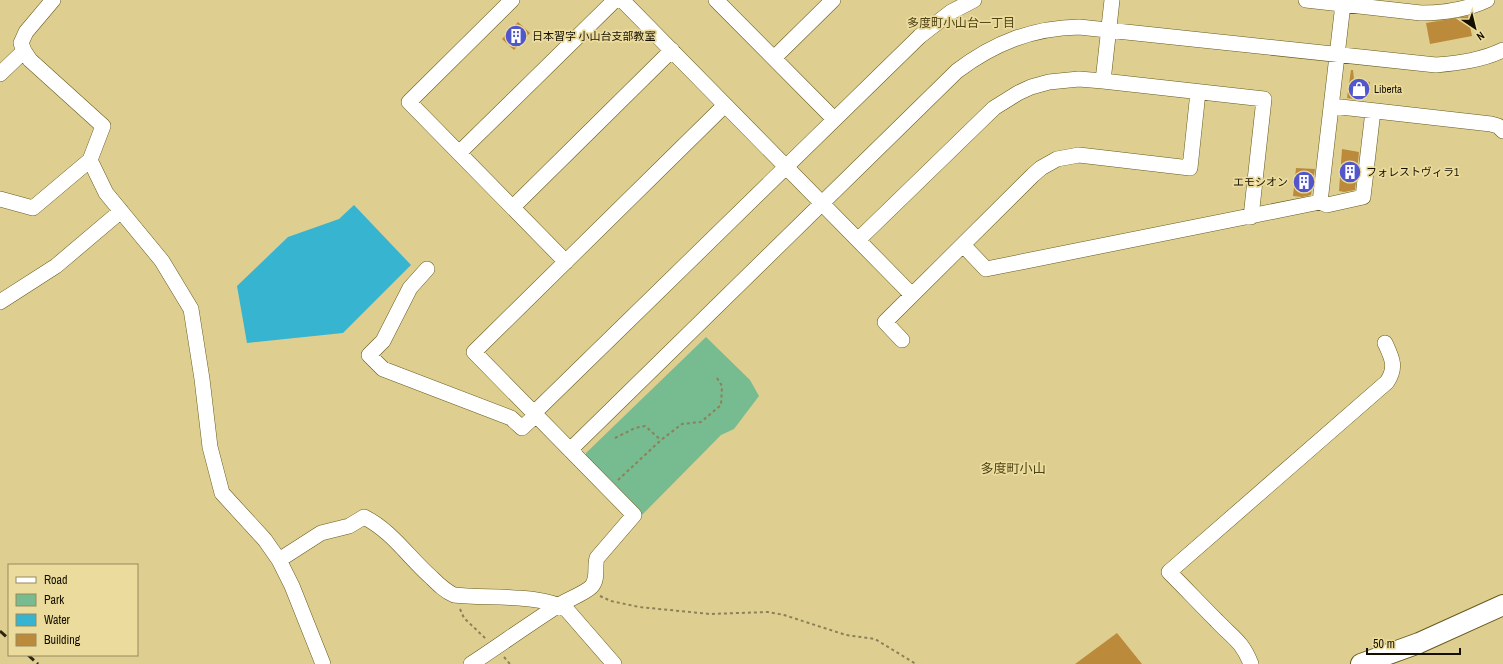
<svg xmlns="http://www.w3.org/2000/svg" width="1503" height="664" font-family="'Archivo Narrow','Noto Sans JP',sans-serif">
	<style>
		.green { fill: #77bb91 }
		.water { fill: #36b4d0 }
		.building { fill: #bb8a3a }
		.lines { fill: none; stroke-linecap: round; stroke-linejoin: round }
		.minor-casing { stroke: #685a1d; stroke-width: 16 }
		.major-casing { stroke: #685a1d; stroke-width: 22 }
		.path { stroke: #8c8156; stroke-width: 2; stroke-dasharray: 3 3; stroke-linecap: butt }
		.minor { stroke: #fff; stroke-width: 15 }
		.major { stroke: #fff; stroke-width: 20 }
		.rail { stroke: #2d2611; stroke-width: 3; stroke-dasharray: 8 4; stroke-linecap: butt }
		.labels { text-anchor: middle; stroke-width: 3.5; stroke-linejoin: round; paint-order: stroke }
		.poi-label { font-size: 11px; fill: #150f00; stroke: #ebdc9e; text-anchor: start }
		.neighbourhood-label { font-size: 12px; fill: #4e4315; stroke: #ebdc9e }
		.quarter-label { font-size: 13px; fill: #4e4315; stroke: #ebdc9e }
	</style>
	<rect width="100%" height="100%" fill="#decf91"/>
	<path class="green" d="M706,337l44,43 9,16 -25,33 -13,6 -80,81 -55,-58v-5z"/>
	<path class="water" d="M354,205l57,60 -68,68 -96,10 -10,-57 51,-49 51,-18z"/>
	<path class="building" d="M1468,16l4,20 -42,8 -4,-21z
		M518,22l12,11 -16,17 -12,-11z
		M1351,70h2l1,10 16,2 -2,15 -11,-1 1,4 -11,-2z
		M1342,149l17,3 -4,38 -11,2 -5,-1z
		M1296,168l19,1 -4,26 -9,2 -9,-1z
		M1117,633l25,31h-67z"/>
	<g class="lines">
		<g class="minor-casing">
			<path id="minor" d="M53,0l-27,32 -5,11 3,8 6,9 73,66 -13,34 16,33 56,68 29,48 11,70 8,68 12,46 43,47 14,20 13,26 31,78
				M512,0l-103,102 157,160
				M622,0l290,295
				M716,0l118,119
				M1306,0l115,13c24,0 45,-3 66,-13
				M774,58l59,-58
				M0,74l24,-23
				M1103,81l9,-81
				M1332,106l159,18 7,2 5,5
				M460,152l155,-152
				M0,199l33,9 57,-48
				M1320,202l7,3 36,-8 10,-86
				M513,207l159,-157
				M858,240l136,-132 24,-15 13,-6 18,-5 30,-3 24,2 161,18 -13,118
				M963,245l23,24 334,-67 23,-198
				M427,269l-17,19 -27,53 -14,14 14,14 128,49 11,10 14,-13
				M0,302l56,-36 65,-55
				M902,340l-17,-18 148,-147 8,-7 16,-9 22,-4 111,13 8,-76
				M534,413l386,-377 31,-24 23,-12
				M570,450l387,-379c37,-28 75,-43 122,-44l357,38c23,-2 47,-5 67,-15
				M279,560l42,-27 28,-7 15,-9c28,14 45,41 68,61 7,7 13,13 22,17 31,4 88,-2 113,15l47,54
				M471,664c29,-19 58,-40 88,-59 8,-5 26,-12 32,-18 8,-8 3,-20 6,-29l37,-43 -160,-163 251,-247
				M1251,664c-9,-23 -18,-26 -34,-43 -16,-16 -32,-33 -48,-49l218,-190c10,-15 5,-24 -2,-39"/>
		</g>
		<g class="major-casing">
			<path id="major" d="M1361,664l58,-21 84,-38"/>
		</g>
		<path class="path" d="M615,438l20,-10 10,-2 16,14
			M618,480l43,-40 21,-16 19,-2 20,-17 1,-19 -5,-8
			M600,596l11,5 28,6 71,7 58,-2 16,3 62,20 29,4 41,25
			M460,609l4,9 22,21
			M504,657l6,7"/>
		<use href="#minor" class="minor"/>
		<use href="#major" class="major"/>
		<path class="rail" d="M0,631l9,8
			M28,655l10,9"/>
	</g>
	<defs>
		<g id="building-disc" transform="scale(1.15)"><circle r="9.5" fill="#5156cc" stroke="#ebdc9e"/><path d="M-4-6H4V6H1V3H-1V6H-4ZM-2.5-4.3h1.7v1.8h-1.7ZM.8-4.3h1.7v1.8H.8ZM-2.5-1h1.7V.8h-1.7ZM.8-1h1.7V.8H.8Z" fill="#fff"/></g>
		<g id="shop-disc" transform="scale(1.15)"><circle r="9.5" fill="#5156cc" stroke="#ebdc9e"/><path d="M-5-2.5h2.3a2.7 3.5 0 0 1 5.4 0H5L5.5 6h-11ZM-1.5-2.5h3a1.5 2.3 0 0 0-3 0Z" fill="#fff"/></g>
	</defs>
	<g fill-rule="evenodd">
		<use href="#building-disc" x="516" y="36"/>
		<use href="#shop-disc" x="1359" y="89"/>
		<use href="#building-disc" x="1350" y="172"/>
		<use href="#building-disc" x="1304" y="182"/>
	</g>
	<g class="labels">
		<g class="poi-label">
			<text x="532" y="40">日本習字 小山台支部教室</text>
			<text x="1374" y="93">Liberta</text>
			<text x="1366" y="176">フォレストヴィラ1</text>
			<text x="1288" y="186" text-anchor="end">エモシオン</text>
		</g>
		<g class="neighbourhood-label">
			<text x="961" y="27">多度町小山台一丁目</text>
		</g>
		<g class="quarter-label">
			<text x="1013" y="473">多度町小山</text>
		</g>
	</g>
	<rect x="8" y="564" width="130" height="92" fill="#ebdc9e" stroke="#958a5f"/>
	<rect x="16" y="577" width="20" height="6" fill="#ffffff" stroke="#958a5f"/>
	<text x="44" y="584" font-size="12" fill="#150f00">Road</text>
	<rect x="16" y="594" width="20" height="12" fill="#77bb91" stroke="#958a5f"/>
	<text x="44" y="604" font-size="12" fill="#150f00">Park</text>
	<rect x="16" y="614" width="20" height="12" fill="#36b4d0" stroke="#958a5f"/>
	<text x="44" y="624" font-size="12" fill="#150f00">Water</text>
	<rect x="16" y="634" width="20" height="12" fill="#bb8a3a" stroke="#958a5f"/>
	<text x="44" y="644" font-size="12" fill="#150f00">Building</text>
	<g transform="translate(1475 28) rotate(145)" stroke="#ebdc9e" stroke-width="3" paint-order="stroke">
	<path d="M0-3L7 15L0 10L-7 15Z" fill="#150f00"/>
	<text y="-6" font-size="11" font-weight="bold" text-anchor="middle" fill="#150f00">N</text>
	</g>
	<path d="M1367 648v6h93v-6" fill="none" stroke="#150f00" stroke-width="2"/>
	<text x="1373" y="648" font-size="12" fill="#150f00" stroke="#ebdc9e" stroke-width="3" paint-order="stroke">50 m</text>
</svg>
